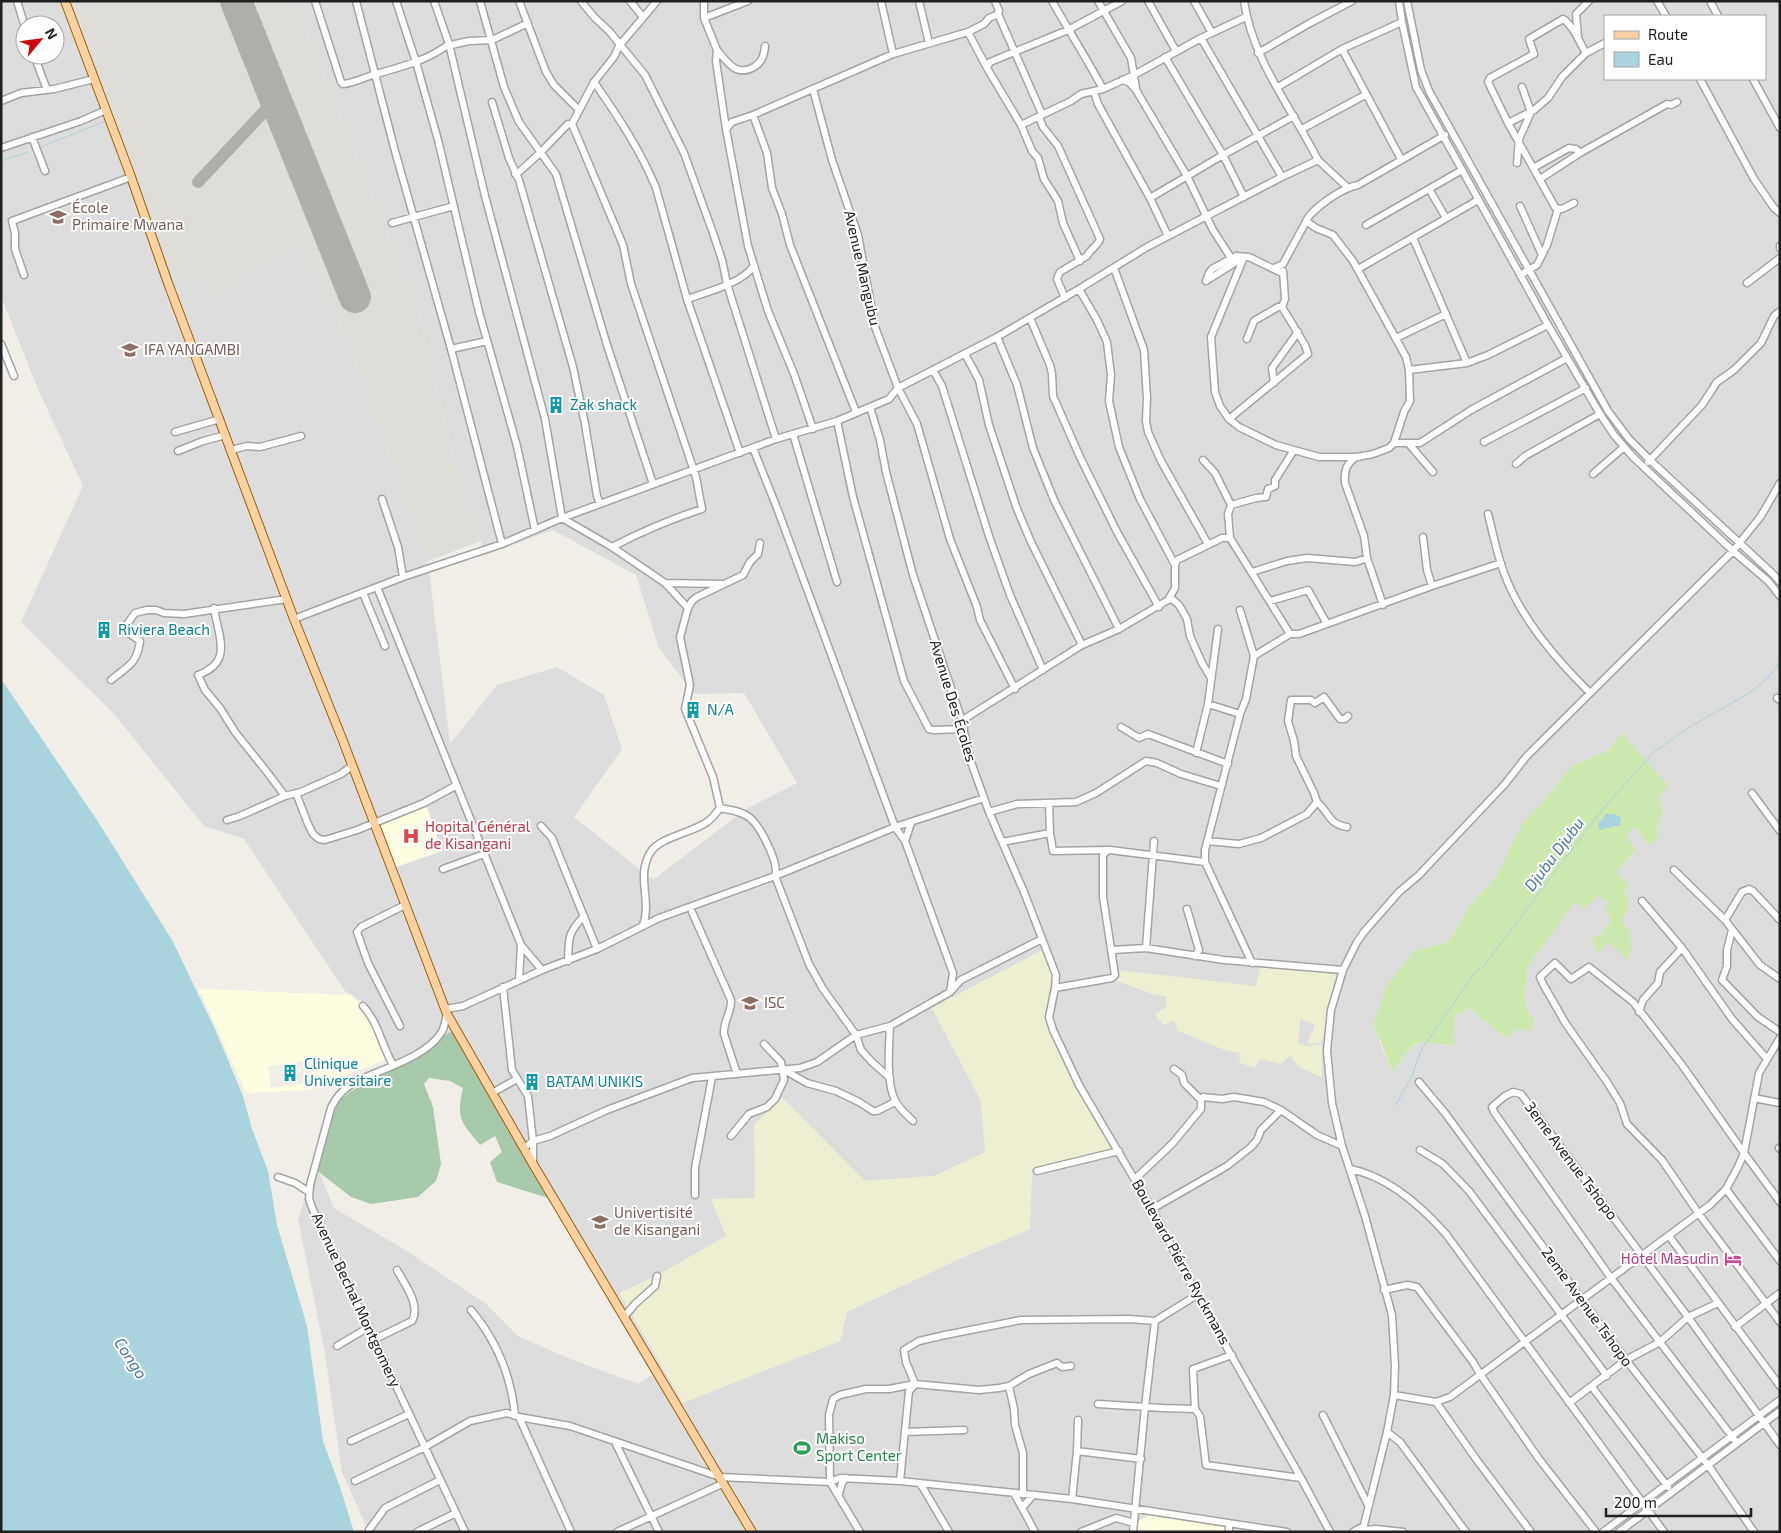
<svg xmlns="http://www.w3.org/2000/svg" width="1781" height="1533" font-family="'Exo 2',sans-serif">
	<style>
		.residential { fill: #dedddd; fill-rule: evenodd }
		.education { fill: #fefde2; fill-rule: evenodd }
		.airport { fill: #dfddd8 }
		.farmland { fill: #eeeed3 }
		.grass { fill: #cee9af }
		.cemetery { fill: #a9c9ac }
		.water { fill: #a9d3dd }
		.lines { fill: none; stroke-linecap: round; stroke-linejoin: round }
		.stream { stroke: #a9d3dd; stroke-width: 1 }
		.taxiway { stroke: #b0aeaa; stroke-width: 12 }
		.runway { stroke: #b0aeaa; stroke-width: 32 }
		.minor-casing { stroke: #a4a4a4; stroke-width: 9 }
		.major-casing { stroke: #996104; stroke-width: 10 }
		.minor { stroke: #fff; stroke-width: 6 }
		.major { stroke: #fad1a3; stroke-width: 8 }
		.labels { text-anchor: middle; stroke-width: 4; stroke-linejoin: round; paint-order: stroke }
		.education-label { font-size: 15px; fill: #785e54; stroke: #fff; text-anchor: start }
		.street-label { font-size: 15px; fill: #202020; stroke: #fff }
		.culture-label { font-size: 15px; fill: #0d838f; stroke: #fff; text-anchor: start }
		.health-label { font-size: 15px; fill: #be3a42; stroke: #fff; text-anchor: start }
		.hotel-label { font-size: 15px; fill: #b23c85; stroke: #fff; text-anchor: end }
		.leisure-label { font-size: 15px; fill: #27864d; stroke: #fff; text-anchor: start }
		.water-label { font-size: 16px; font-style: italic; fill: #48789f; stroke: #fff }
	</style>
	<rect width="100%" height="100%" fill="#f1ede7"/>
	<path class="residential" d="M1,1h69l107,281 22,-8 10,23 34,-14 -2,-6 56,-32 50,92 81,224 22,183 47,-59 60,-18 47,28 18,54 -48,68 79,63 93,-71 51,-26 -53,-90 -50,1 -35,-46 -23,-73 -83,-45 -69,25 -3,-14 -22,-61 -41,-169 -124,-310h1486v1531h-1411l-27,-60 -17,-118 -27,-135 17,-50 4,3 15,36 76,45 76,51 32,32 47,21 73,27 14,-9 -104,-177 -91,-169 -66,38 -30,-66 -16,-10 -101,-152 -40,-13 -89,-111 -94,-93 62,-136 -46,-99 -36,-91zM1605,16h160v63h-160zM25,25h30v30h-30zM1621,733l38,65 4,14 -6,18 -22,-3 -10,8 11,16 -20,21 9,18 4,16 -7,17 6,36 -19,-17 -12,11 -5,-15 8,-4 11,-12 -2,-7v-12l-11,-9 -23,7 -47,64 -4,33 3,12 7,9 -28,19 -37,-30 -13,7 -2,14v17l-29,-4 -11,3 -22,27 -19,-46 41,-75 35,-9 21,-37 27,-29 25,-52 20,-21 30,-37 37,-16zM1055,979l-9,29 1,17 67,125 -82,19 -2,60 -71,30 -112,53 -7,29 -157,61 -63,-109 42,-20 64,-37 30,-37 -2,-74 28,-27 82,83 70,-5 52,-24 -5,-51 -49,-93z"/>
	<path class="education" d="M426,805l16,46 -46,16 -16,-45z
		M199,989l152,6 11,12 9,15 14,38 -77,30 -62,3zM304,1061v2l6,-1 2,19h-5v2l-36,5 -3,-22z
		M1150,1515l79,13v4h-94l1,-8 5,-5z"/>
	<path class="airport" d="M70,1h224l124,310 41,169 22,61 -53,20 -81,-224 -50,-92 -55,32 1,6 -34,14 -10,-22 -22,7z"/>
	<path class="farmland" d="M1046,948l9,31 -9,29 1,17 67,125 -82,19 -2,60 -71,30 -112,53 -7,29 -157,62 -63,-109 42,-21 64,-37 -15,-37 44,-1 -1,-73 28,-27 83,83 69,-5 51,-24 -4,-51 -49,-93z
		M1261,964l75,11 -14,67 -15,2 8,-19 -15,-6 -2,24 8,3 16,-2v34l-24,-12 -8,-10 -9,8 -21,-5 -5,9 -15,-5 -1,-10 -12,-2 -49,-20 -4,-10 -10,4 -9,-10 12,-9 -1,-10 -11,-1 -38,-14 1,-11 138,16z"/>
	<path class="grass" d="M1621,733l47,52 -9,13 4,14 -6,18 1,6 -8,10 -15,-19 -10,8 11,15 -20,22 12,13 -3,5 4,16 -7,16 8,9 1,16 -3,13 -19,-17 -12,10 -5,-15 8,-4 11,-12 -2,-7 -5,-6 5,-6 -11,-8 -14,14 -9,-7 -47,63 -4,33 3,12 7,9 -2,12 -13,-2 -13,9 -37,-30 -13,7 -2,14v17l-29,-4 -11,2 -22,28 -9,-25 -10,-21 13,-39 28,-36 35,-9 21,-37 27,-29 25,-52 20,-21 30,-37 37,-16z"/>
	<path class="cemetery" d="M457,1028l91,170 -51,-16 -7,-20 12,-10 -7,-16 -15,9c-19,-23 -24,-26 -17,-57l-13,-7 -21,-3 -5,6 9,23 8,57 -5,17 -18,16 -47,7 -20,-7 -36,-28 23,-68 12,-9z"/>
	<path class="water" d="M1,679l94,138 77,123 42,87 29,69 9,33 16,42 9,54 30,101 16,115 17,46 14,45h-353z
		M1606,814c6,0 12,0 15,5l-1,6 -20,5 -2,-6z"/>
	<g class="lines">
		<path class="stream" d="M41,147l65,-26
			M1,161l27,-9
			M1396,1105l17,-31 3,-11 6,-14 54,-78 7,-4 119,-157 52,-58 36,-25 61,-35 17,-14 12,-16"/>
		<path class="taxiway" d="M198,182l77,-82"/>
		<path class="runway" d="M236,1l119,296"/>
		<g class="minor-casing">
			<path id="minor" d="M17,1l8,26
				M315,1l26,81 2,2c10,-1 20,-6 30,-9 27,-8 54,-14 76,-31l2,1 18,-4 23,-1 36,-17
				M356,1l39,150 56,198 51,195
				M396,1l20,61 22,78 41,172 38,134 18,84
				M434,1l15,43 36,152 60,223 17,99 50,29 53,36 23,25
				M480,1l24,86 15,35 37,52 51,171 46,139
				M519,1l27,71 8,13 25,25
				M581,1l13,16 15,14 36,44 39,78 29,80 9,27 5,24 49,155
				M630,1l13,16
				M704,1v17l13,32 -1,11 10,68 22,117 20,65 26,63 19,55
				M881,1l12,53
				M919,1l10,42
				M1052,1c17,30 35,58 51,88
				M1098,1l33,57 5,30
				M1148,1l28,50
				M1194,1l18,32
				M1244,1c8,58 48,108 74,159
				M1399,1l3,21 14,65 132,238 52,89 14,21 19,22 100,94 35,30 12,15
				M1407,1l14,69 8,21 179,320 21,28 21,21 122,113 8,9
				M1657,1l9,15
				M1711,3l7,13
				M998,14l44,100
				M704,18l44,-17
				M968,32l19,36 34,57 11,26 6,7 6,21 14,22 5,22 17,38
				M1578,37l-2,-23 13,-13
				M1201,38l81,139
				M1342,49l59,110
				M717,50c11,13 19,27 37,17 8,-5 10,-11 11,-21
				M1258,53l52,-30 42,-22
				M34,55l13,35
				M1165,57l58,98 21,42
				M987,68l3,-6 78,-32 54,-29
				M1700,79l54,100 20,29 6,5
				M1753,79l27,49
				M1122,80l7,2 7,8 51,86 26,54 18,28
				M594,82c23,33 47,69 62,106l31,111 53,154
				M1278,87l64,-38 60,-27
				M813,89l19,71 26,75 17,92 23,61 19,36 33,115 27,68 3,13 35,69
				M1094,92l4,12 52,94 18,38
				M1,101l20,-8 33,-4 40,-10
				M492,102l17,56 10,22 54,187 12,57 12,72 3,8
				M753,115l14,38 5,35 10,26 8,31 66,167
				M1039,117l4,10 15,19 42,93c-2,7 -10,10 -13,17l-27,16 -3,7 8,19
				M1508,123l26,-13 14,-12 14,-21 24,-24 19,-10
				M572,124l51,121 8,39 65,193 6,32c-31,10 -61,23 -90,38
				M1021,125l50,-24 10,-7 22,-5 31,-14 67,-37 45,-21
				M726,129l6,-7 21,-7 140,-61 75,-22 16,-8 5,-6 9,-4 1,-3 -4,-10
				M1302,129l63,-34
				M32,137l13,34
				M1,148l80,-27 25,-11
				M1517,163l2,-24 12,-27 -9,-25
				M1533,168l36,-20 7,1 4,4 87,-49 4,1 6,-3
				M515,174l4,-2 21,-19 28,-29h4l22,-42 20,-25 5,-11 38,-45
				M1540,179l40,-26
				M1429,189l17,29
				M1150,198l73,-43 71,-39
				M1520,206l22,49
				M1556,208l6,1 12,-6
				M392,223l62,-17
				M1366,225l96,-55
				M1413,238l54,125
				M1780,246v2
				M1244,257l-33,80 4,55 5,14 9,13 10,8 37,18 43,12h38l16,-3 16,-6 5,-5 10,-31 6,-11 -1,-31 -3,-13 -53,-96 -20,-26 -17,-7 -10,-7
				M1244,257l-38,24 3,-8 3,-4 24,-13 13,1 33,16
				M1114,268l30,82 3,48 -1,23 2,11 13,29 47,83
				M1274,268l9,-4 26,-48c11,-12 33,-28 49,-31l87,-50
				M1358,269l120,-69
				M24,275l-9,-26v-16l-3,-12 119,-44
				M1520,275l17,-10 10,-20 11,-36 -3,-2 -47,-84 -20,-41 2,-4 44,-24 -5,-15 34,-20c11,7 16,23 23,34
				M1747,283l33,-25
				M1079,289l18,31 10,22 4,33 -2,26 10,46 21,52 35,66
				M687,299c20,-7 53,-15 66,-32
				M1282,307l3,-8 -2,-28
				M1030,318l20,47 2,9 1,22 27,61 37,75 42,75
				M997,337l20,48 16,63 21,52 65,129
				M1396,338l50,-24
				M1,344l13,32
				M451,349l36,-8
				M965,354l14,26 10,45 28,84 14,33 51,103
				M933,370l9,16 47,150 21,59 33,75
				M1409,370l58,-7 21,-8 60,-30
				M1274,383l-2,-15 26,-36
				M870,407l10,33 6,32 27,103 47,140 11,47 18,50 35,80 32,83 -1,13 -6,29 4,13 26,55 73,124 45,86 104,183 29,54
				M1229,419l79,-65 -3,-9 -23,-38h-4l-24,14 -7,18
				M837,421l16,76 51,184 25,48 5,1 30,-1
				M175,432l45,-13
				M793,434l44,148
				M1484,442l102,-54
				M1394,443h26l51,-33 96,-52
				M1409,444l24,28
				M753,448l24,60 118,319 10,14 48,132 -3,19
				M231,450l16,-4 13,1 41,-11
				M178,451l25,-10 23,-6
				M1356,457c-10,7 -12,14 -11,26l19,53 3,22 16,47
				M1203,460l12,13 16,32 -3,9 2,24 60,96
				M1648,462l54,-57 15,-23 17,-12 27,-27 13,-27 6,-5
				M1516,464l9,-8 75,-42
				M1593,474l31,-27
				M382,499l16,48 5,30
				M1231,505l25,-7 10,-1 2,-8 7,-3v-6l19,-30
				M1488,514c5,19 9,40 16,59 17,46 52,86 86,120
				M1423,537l4,33 5,16
				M1252,572l35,-11 20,-3 49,4 11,-4
				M665,583l56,1
				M377,587l144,358 21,25
				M363,593l22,53
				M1168,600l4,-1 7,6 8,14 3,17 12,27 9,15
				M1270,601l38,-11 19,34
				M214,608c4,28 20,54 -16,67l7,15 15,18 15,24 32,40 18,24
				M1240,610l14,46
				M294,619l109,-42 99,-33 60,-26 214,-79 61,-18 52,-22 9,-11 99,-51 82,-48 68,-42 135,-70 36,-17 29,27
				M111,680c17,-14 26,-16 29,-39l-11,-8 -4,-6 10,-14 12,-3h9l8,3 20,1 103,-15
				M1777,698l3,2
				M1208,704l32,10
				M961,721l121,-76 37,-16 49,-29 7,-12v-23l2,-5 45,-22h8
				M1121,727l18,11 9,-4 80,30
				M1196,753l12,-49 10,-75
				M296,793l12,31 5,10 6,5 6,1 32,-10 67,-27 33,-18
				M1752,793l28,38
				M1317,802l-3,-9 -18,-37 -2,-15 -6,-20 3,-21h20l4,3 9,-6 16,22h5l3,-3
				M1049,803l1,30 3,18 57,-1 95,12
				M720,808c10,2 22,3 30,10 10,8 30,46 25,58l34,88 14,25 33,46 5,15 11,12 18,16
				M989,812l28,-8 59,-2 20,-9 50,-32 11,2 24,11 40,12
				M227,820l13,-4 45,-20 16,-4 40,-18 11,-8
				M541,826l11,12 45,111
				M905,841l6,-18
				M1207,841l32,3 22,-6 46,-24 10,-12c13,11 11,22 30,25
				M1002,842l48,-9
				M443,869l41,-15
				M1674,870l51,50 35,45 20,14
				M1642,901l40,47 50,71 35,40
				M1187,909l12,41 -4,6
				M692,912l39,88c1,12 -8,21 -7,34l13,40
				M1725,920l17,-28 7,-3 4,2 27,29
				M643,925c9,-24 -7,-48 7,-72 9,-16 42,-20 57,-31 6,-4 9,-9 13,-14l-7,-31 -28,-68 5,-24 -10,-48 8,-29 4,-7 5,-4 46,-22 7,-13 8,-8 2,-11
				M1732,930l-5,20v16l-5,14 36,37 22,15
				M1146,948l8,-107
				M1112,950l34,-2 78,12 119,10
				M568,961c1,-23 -1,-27 16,-45
				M1252,963l-47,-101v-12l35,-136 6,-15 8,-43 36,-22h9l133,-48 69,-23
				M519,980l2,-35
				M503,987l9,83 16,26 5,45v22
				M1055,988l57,-10 3,-3 -12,-78v-42l4,-4
				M363,1006c15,16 19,40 30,59
				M446,1009l17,-3 79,-36 55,-21 62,-31 116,-42 120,-49 89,-29
				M1639,1012l4,-12 15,-17 2,-11 22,-24
				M447,1014c-2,6 -2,14 -6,19 -15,24 -59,36 -84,48 -12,7 -20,14 -26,27l-21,77 -1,14 4,11 152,322
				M400,1026l-32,-63 -11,-31 4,-5 44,-22
				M890,1026c-1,21 -4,57 5,74 4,9 12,15 18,21
				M784,1070l23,13 29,8 23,11 14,9h4l18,-9
				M1419,1082l26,31 181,247 82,105 46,67
				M492,1093l25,-14
				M1754,1098l26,5
				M1201,1100l2,-3 19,2 12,-2 30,5 17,8 36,25 25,11
				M731,1136l18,-22 18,-7 8,-8 9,-19 -3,-18 -17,-18
				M524,1148l9,-7 17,-5 57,-26 85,-32 108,-10 17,-6 39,-27 34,-9 60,-34 11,-12 81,-41
				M1779,1148l1,1
				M1420,1150l23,14 26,27 138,185
				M1350,1169c37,7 72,38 96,65l218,298
				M1037,1171l82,-20
				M278,1177l17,6 14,9
				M1135,1179l37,-35 29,-35v-9l-17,-17 -2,-8 -8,-6
				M1726,1189l54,72
				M695,1195v-27l17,-91
				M1780,1202l-36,-49 -62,-88 -49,-63 -44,-35 -18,12 -16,-16 -15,14 3,7 23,40 41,58 13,21 7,21 35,36 37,54 81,108
				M1152,1209l75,-43 24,-19 6,-7 4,-10 20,-20
				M1669,1236l111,150
				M1384,1290l23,-5 10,2 56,75 7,12 59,85 57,73
				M471,1310c26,31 40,65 44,105
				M624,1317l11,-13 20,-18 2,-10
				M1735,1327l45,-34
				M375,1339l37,-18c9,-16 -7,-36 -15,-51
				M337,1346l32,-19
				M1232,1355l-39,14 2,40 5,7 6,49 95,13
				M915,1384l-9,-22 -2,-12 15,-9 26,-6 76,-15 108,-1 26,2 42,-26
				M1009,1386l5,23 1,16 8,28v41
				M1592,1387l76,100
				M1394,1395l42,7 14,-5 260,-192 16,-16 12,-22 6,-14 15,-80 21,-35
				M1436,1402l40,57 55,73
				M1569,1403l57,-43 34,-18 28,-25 30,-14
				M1098,1404l65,4 32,1
				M1323,1415l45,90
				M519,1417l52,115
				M905,1432l59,-2
				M1387,1432l13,10 66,90
				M351,1441l58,-27
				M615,1442l44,90
				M1737,1443l-126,-165 -117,-166 -2,-5 13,-11 8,-4 8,2 167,223 92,128
				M1077,1451l64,8
				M355,1481l70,-34 45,-26 37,-8 12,4 51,9 150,51 110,5 10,-4 60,3 172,18 215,33
				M900,1481l9,-90 6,-6
				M920,1483l29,49
				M1014,1493l21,39
				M839,1494l3,-11 4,-5
				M1072,1499l5,-48 1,-31
				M1022,1508l11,-13
				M1363,1529l24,-97 7,-37 1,-29 -3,-51 -27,-99 -23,-70 -10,-43 -5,-52 4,-41 12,-40 14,-28 7,-10 35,-40 20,-17 86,-91 21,-27 25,-25 182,-181 28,-35 19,-33
				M369,1530l16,-22 55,-28
				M1365,1530l11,-1 27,3
				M417,1532l39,-19
				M617,1532l107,-49
				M860,1532l-30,-50 -1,-67 4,-16 7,-4 26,-6h23l26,-5 64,6 20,-2 10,-2 20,-12 28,-11 5,4 9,-1
				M1081,1532l35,-14 18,5
				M1133,1532l12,-125 10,-86
				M1229,1532v-9
				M1353,1532l7,-4 5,2
				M1603,1532l177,-132
				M1619,1532l161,-121"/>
		</g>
		<g class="major-casing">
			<path id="major" d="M65,1l65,173 38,109 126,336 49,122 104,273 86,150 219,368"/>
		</g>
		<use href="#minor" class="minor"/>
		<use href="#major" class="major"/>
	</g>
	<defs>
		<g id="school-bare" transform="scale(1.35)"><path d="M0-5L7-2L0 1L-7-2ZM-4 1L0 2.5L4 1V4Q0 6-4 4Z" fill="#8d6e63" stroke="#fff" stroke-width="2.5" paint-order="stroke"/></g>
		<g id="university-bare" transform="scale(1.35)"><path d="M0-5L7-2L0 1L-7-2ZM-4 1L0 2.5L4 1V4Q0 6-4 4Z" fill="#8d6e63" stroke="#fff" stroke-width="2.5" paint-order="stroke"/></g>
		<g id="building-bare" transform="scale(1.35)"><path d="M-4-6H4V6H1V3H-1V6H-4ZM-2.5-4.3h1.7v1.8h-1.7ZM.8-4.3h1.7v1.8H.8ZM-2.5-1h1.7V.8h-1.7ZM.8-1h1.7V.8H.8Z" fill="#0f9aa8" stroke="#fff" stroke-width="2.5" paint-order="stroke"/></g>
		<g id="hospital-bare" transform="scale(1.35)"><path d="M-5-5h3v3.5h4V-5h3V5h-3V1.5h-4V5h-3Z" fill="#e0444e" stroke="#fff" stroke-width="2.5" paint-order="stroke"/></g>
		<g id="hotel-bare" transform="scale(1.35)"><path d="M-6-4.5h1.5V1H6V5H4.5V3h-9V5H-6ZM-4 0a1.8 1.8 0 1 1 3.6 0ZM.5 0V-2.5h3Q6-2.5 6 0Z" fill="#d1479c" stroke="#fff" stroke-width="2.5" paint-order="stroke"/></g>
		<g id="stadium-bare" transform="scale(1.35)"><path d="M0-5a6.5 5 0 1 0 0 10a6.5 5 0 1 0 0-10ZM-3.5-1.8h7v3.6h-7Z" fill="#2e9e5b" stroke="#fff" stroke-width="2.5" paint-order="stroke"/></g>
	</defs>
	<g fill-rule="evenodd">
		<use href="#school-bare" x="58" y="217"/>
		<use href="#university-bare" x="130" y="350"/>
		<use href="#building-bare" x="556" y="405"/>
		<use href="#building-bare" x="104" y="630"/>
		<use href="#building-bare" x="693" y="710"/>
		<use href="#hospital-bare" x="411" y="836"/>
		<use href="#school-bare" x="750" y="1003"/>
		<use href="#building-bare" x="290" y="1073"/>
		<use href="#building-bare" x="532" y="1082"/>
		<use href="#university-bare" x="600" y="1222"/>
		<use href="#hotel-bare" x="1733" y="1259"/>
		<use href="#stadium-bare" x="802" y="1448"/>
	</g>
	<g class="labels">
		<g class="education-label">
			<text x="72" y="213">École<tspan x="72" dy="17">Primaire Mwana</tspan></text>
			<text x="144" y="355">IFA YANGAMBI</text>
			<text x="764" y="1008">ISC</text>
			<text x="614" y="1218">Univertisité<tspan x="614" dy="17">de Kisangani</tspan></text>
		</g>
		<g class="street-label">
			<text transform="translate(862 268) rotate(77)" y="5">Avenue Mangubu</text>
			<text transform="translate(953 701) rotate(73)" y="5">Avenue Des Écoles</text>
			<text transform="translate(1571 1161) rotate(53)" y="5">3eme Avenue Tshopo</text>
			<text transform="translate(1181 1262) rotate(61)" y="5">Boulevard Piérre Ryckmans</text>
			<text transform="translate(356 1300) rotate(65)" y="5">Avenue Bechal Montgomery</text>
			<text transform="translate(1587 1307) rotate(54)" y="5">2eme Avenue Tshopo</text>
		</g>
		<g class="culture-label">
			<text x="570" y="410">Zak shack</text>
			<text x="118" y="635">Riviera Beach</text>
			<text x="707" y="715">N/A</text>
			<text x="304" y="1069">Clinique<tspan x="304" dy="17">Universitaire</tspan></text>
			<text x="546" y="1087">BATAM UNIKIS</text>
		</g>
		<g class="health-label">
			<text x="425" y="832">Hopital Général<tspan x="425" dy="17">de Kisangani</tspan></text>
		</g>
		<g class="hotel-label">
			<text x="1719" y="1264">Hôtel Masudin</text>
		</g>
		<g class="leisure-label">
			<text x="816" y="1444">Makiso<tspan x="816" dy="17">Sport Center</tspan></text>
		</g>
		<g class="water-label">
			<text transform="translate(1554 854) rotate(-53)" y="6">Djubu Djubu</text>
			<text transform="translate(131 1358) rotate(57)" y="6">Congo</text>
		</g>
	</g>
	<rect width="1781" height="1533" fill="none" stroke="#202020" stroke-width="5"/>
	<rect x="1604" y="15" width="162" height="65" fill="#ffffff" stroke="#a6a6a6"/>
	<rect x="1614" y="31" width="25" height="8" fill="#fad1a3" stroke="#a6a6a6"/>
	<text x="1648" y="40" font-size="15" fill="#202020">Route</text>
	<rect x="1614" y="52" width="25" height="15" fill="#a9d3dd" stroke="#a6a6a6"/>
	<text x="1648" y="65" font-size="15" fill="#202020">Eau</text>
	<g transform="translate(40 40) rotate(61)"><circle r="24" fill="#ffffff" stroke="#a6a6a6"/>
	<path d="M0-4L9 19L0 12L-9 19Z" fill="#cc050d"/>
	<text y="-8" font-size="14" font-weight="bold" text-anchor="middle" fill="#202020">N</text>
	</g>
	<path d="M1606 1508v8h145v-8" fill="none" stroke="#202020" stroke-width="2.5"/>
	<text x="1614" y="1508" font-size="15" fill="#202020" stroke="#ffffff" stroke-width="4" paint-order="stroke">200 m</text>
</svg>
